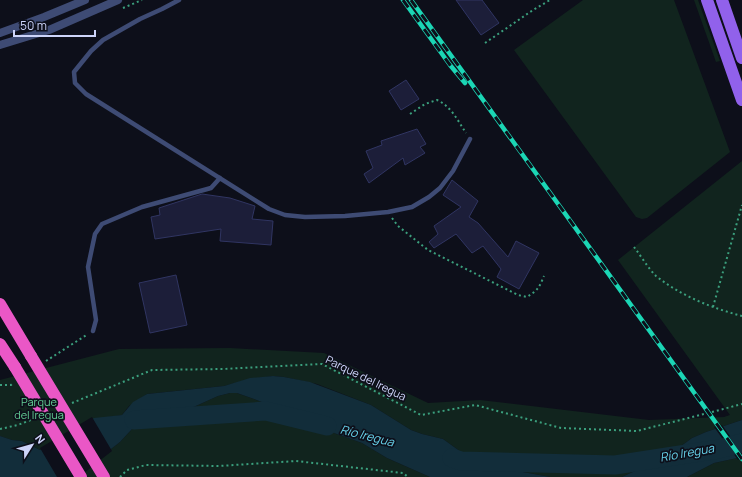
<svg xmlns="http://www.w3.org/2000/svg" width="742" height="477" font-family="Manrope,sans-serif">
	<style>
		.green { fill: #11241e }
		.water { fill: #122d3a }
		.pier { fill: #0d0f1a }
		.lines { fill: none; stroke-linecap: round; stroke-linejoin: round }
		.river { stroke: #122d3a; stroke-width: 19 }
		.building { fill: #1c1e39; stroke: #303562 }
		.path { stroke: #3b9f7d; stroke-width: 2; stroke-dasharray: 2 3; stroke-linecap: butt }
		.service { stroke: #3e4b74; stroke-width: 4.5 }
		.minor { stroke: #3e4b74; stroke-width: 8 }
		.primary { stroke: #9161eb; stroke-width: 12 }
		.motorway { stroke: #ea57c6; stroke-width: 12 }
		.rail-casing { stroke: #1bd6b5; stroke-width: 4.5 }
		.rail { stroke: #0d0f1a; stroke-width: 3; stroke-dasharray: 9; stroke-linecap: butt }
		.motorway-bridge { stroke: #ea57c6; stroke-width: 12 }
		.labels { text-anchor: middle; stroke-width: 3.5; stroke-linejoin: round; paint-order: stroke }
		.street-label { font-size: 11px; fill: #cdd4f9; stroke: #0d0f1a }
		.park-label { font-size: 11px; fill: #63ce96; stroke: #0d0f1a }
		.water-label { font-size: 12px; font-style: italic; fill: #68d4ec; stroke: #0d0f1a }
	</style>
	<rect width="100%" height="100%" fill="#0d0f1a"/>
	<path class="green" d="M583,0h91l56,152 -83,66 -5,1 -6,-2 -122,-167z
		M694,0h4l22,61 -4,1z
		M742,161v259l-36,12 -14,6 -19,14 -15,13 -21,5 -15,7h-72l-66,-12 -16,-8 -25,-18 -21,-5 -11,-4 -40,-25 -54,-21 -33,-7 -11,-1 -23,3 -26,7 -77,8 -18,12 -7,9 -31,5 -51,30 -18,-9 -10,-1 -12,-4v-56l119,-31 111,-1 94,5 104,50 52,-3 169,20 75,-3 6,-2 -112,-155z
		M230,393h7l17,6 33,13 33,16 42,15 25,15 43,19h-355l45,-35 12,-13 36,-14 19,-5 31,-14z
		M742,457v20h-55l27,-14z"/>
	<path class="water" d="M273,376l11,1 26,5 61,23 40,25 11,4 21,5 25,18 16,8 66,12h-120l-43,-19 -25,-15 -42,-15 -33,-16 -33,-13 -17,-6h-7l-12,3 -31,14 -19,5 -36,14 -12,13 -45,35h-75v-41l12,4 10,1 18,9 54,-32 28,-3 11,-13 14,-8 77,-8 26,-8z
		M742,420v37l-28,6 -27,14h-65l15,-7 21,-5 15,-13 19,-14 14,-6z"/>
	<path class="pier" d="M92,417l20,34 -33,26h-22l-17,-29z
		M722,425l20,28v6l-4,1 -24,-33z"/>
	<g class="lines">
		<path class="river" d="M134,420l132,-9 61,15
			M452,458l9,3 154,4 104,-16 23,-6"/>
	</g>
	<path class="building" d="M456,0h26l17,23 -18,12z
		M406,80l13,19 -18,11 -12,-19z
		M417,129l9,15 -6,3 5,6 -20,12 -2,-7 -34,25 -5,-9 9,-6 -7,-17 16,-6 -1,-4z
		M452,180l26,21 -9,16 9,6 30,34 8,-16 23,12 -20,36 -22,-12 4,-8 -18,-23 -11,7 -16,-19 -22,14 -5,-6 9,-8 -4,-8 27,-19 -18,-12z
		M202,194l28,4 25,8 -3,13 21,2 -2,24 -51,-4 1,-12 -66,10 -4,-22 9,-2 -1,-7z
		M176,275l11,50 -37,8 -11,-50z"/>
	<g class="lines">
		<path class="path" d="M123,8l19,-8
			M485,43l48,-33 17,-10
			M410,114l15,-10 12,-4c14,6 21,21 29,33
			M392,218l6,8 30,24 90,45 9,2c11,-7 12,-9 17,-21
			M634,247c7,9 14,21 22,29 25,20 56,32 86,40
			M713,307l29,-102
			M46,361l42,-27
			M0,385h11l1,-1
			M72,403l80,-33 71,-1 99,-5 99,51 54,-10 86,23 76,3 67,-17
			M712,412l30,-8
			M0,429l18,-4 15,-6
			M120,477l7,-7 19,-5 73,1 77,-5 107,12 5,4"/>
		<path class="service" d="M179,0l-17,9 -22,10 -37,21 -12,11 -17,21 1,11 11,11 183,115 16,6 20,2 40,-1 43,-4 24,-5 17,-10 11,-9 13,-17 17,-32
			M93,331l3,-11 -8,-53 7,-33 7,-10 40,-17 69,-19 9,-10"/>
		<path class="minor" d="M0,33l44,-16 41,-17
			M0,45l49,-15 69,-30"/>
		<path class="primary" d="M707,0l35,100
			M722,0l20,58"/>
		<path class="motorway" d="M0,304l31,52
			M0,344l15,23"/>
		<g class="rail-casing">
			<path id="rail" d="M403,0l47,65 15,18
				M411,0l331,459"/>
		</g>
		<use href="#rail" class="rail"/>
		<path class="motorway-bridge" d="M31,356l73,121
			M15,367l66,110"/>
	</g>
	<g class="labels">
		<g class="street-label">
			<text transform="translate(366 378) rotate(26)" y="4">Parque del Iregua</text>
		</g>
		<g class="park-label">
			<text x="39" y="406">Parque<tspan x="39" dy="13">del Iregua</tspan></text>
		</g>
		<g class="water-label">
			<text transform="translate(367 436) rotate(14)" y="4">Río Iregua</text>
			<text transform="translate(687 453) rotate(-10)" y="4">Río Iregua</text>
		</g>
	</g>
	<g transform="translate(32 445) rotate(53)" stroke="#0d0f1a" stroke-width="3" paint-order="stroke">
	<path d="M0-3L7 15L0 10L-7 15Z" fill="#cdd4f9"/>
	<text y="-6" font-size="11" font-weight="bold" text-anchor="middle" fill="#cdd4f9">N</text>
	</g>
	<path d="M14 30v6h81v-6" fill="none" stroke="#cdd4f9" stroke-width="2"/>
	<text x="20" y="30" font-size="12" fill="#cdd4f9" stroke="#0d0f1a" stroke-width="3" paint-order="stroke">50 m</text>
</svg>
